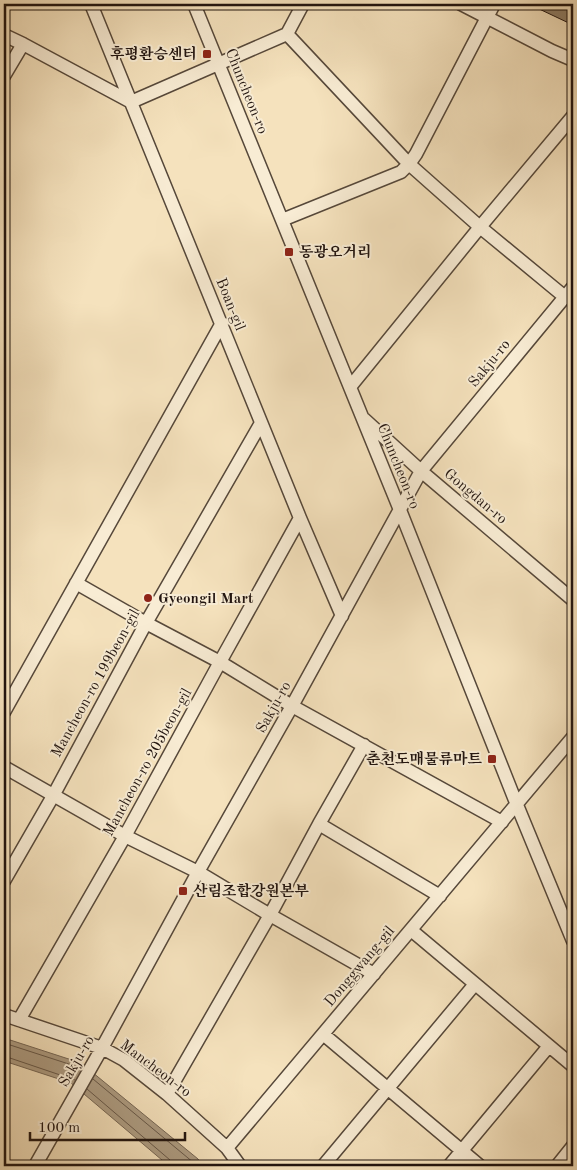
<svg xmlns="http://www.w3.org/2000/svg" width="577" height="1170" font-family="'Old Standard TT','Noto Serif KR',serif">
	<style>
		.water { fill: #ad9c82; stroke: #756654 }
		.lines { fill: none; stroke-linecap: round; stroke-linejoin: round }
		.shore { stroke: #675848; stroke-width: 1 }
		.building { fill: #8f7f69; stroke: #21140f }
		.minor-casing { stroke: #56483a; stroke-width: 15 }
		.minor { stroke: #f8ecd4; stroke-width: 12 }
		.poi-dot { fill: #8f2418; stroke: #f8ecd4; stroke-width: 2 }
		.labels { text-anchor: middle; stroke-width: 4; stroke-linejoin: round; paint-order: stroke }
		.poi-label { font-size: 15px; font-weight: bold; fill: #21140f; stroke: #f8ecd4; text-anchor: start }
		.street-label { font-size: 15px; fill: #21140f; stroke: #f8ecd4 }
	</style>
	<rect width="100%" height="100%" fill="#f5e2bd"/>
	<filter id="stains"><feTurbulence type="fractalNoise" baseFrequency=".004" numOctaves="4"/><feColorMatrix values="0 0 0 0 .2 0 0 0 0 .09 0 0 0 0 .02 0 0 0 .5 -.17"/></filter>
	<radialGradient id="worn" r=".72"><stop offset=".6" stop-color="#630" stop-opacity="0"/><stop offset="1" stop-color="#630" stop-opacity=".3"/></radialGradient>
	<path class="water" d="M4,1038l77,25 117,96 5,7h-34l-98,-83 -67,-22z"/>
	<g class="lines">
		<path class="shore" d="M4,1043l74,24 3,3
			M4,1056l71,24
			M93,1079l101,84 3,3
			M87,1089l83,71 2,6"/>
	</g>
	<path class="building" d="M537,4h36v21l-38,-18z"/>
	<g class="lines">
		<g class="minor-casing">
			<path id="minor" d="M91,4l209,514 42,98
				M194,4l206,506 117,295 56,136
				M303,4l-16,30 122,130 71,63 85,70
				M461,4l91,47 21,9
				M4,35l19,9 108,58 156,-68
				M4,76l19,-32
				M282,220l119,-48 8,-8 7,-10 78,-150
				M350,387l130,-160 93,-111
				M364,419l57,52 152,129
				M76,583l70,40 74,39 72,44 210,116
				M4,712l218,-389
				M4,767l121,69 73,36 72,43 104,59
				M319,824l121,72
				M4,881l49,-85 93,-173 115,-200
				M411,930l162,136
				M4,1015l98,33 22,12 43,34 60,54 13,18
				M19,1020l106,-184 95,-174 80,-144
				M323,1034l157,132
				M167,1094l103,-179 49,-91 45,-79
				M227,1148l346,-411
				M35,1166l67,-118 96,-176 94,-166 129,-235 152,-184
				M323,1166l152,-182
				M449,1166l100,-120
				M557,1166l16,-20"/>
		</g>
		<use href="#minor" class="minor"/>
	</g>
	<g class="poi-dot">
		<rect x="202" y="49" width="10" height="10" rx="2.5"/>
		<rect x="284" y="247" width="10" height="10" rx="2.5"/>
		<circle cx="148" cy="598" r="5"/>
		<rect x="487" y="754" width="10" height="10" rx="2.5"/>
		<rect x="178" y="886" width="10" height="10" rx="2.5"/>
	</g>
	<g class="labels">
		<g class="poi-label">
			<text x="197" y="59" text-anchor="end">후평환승센터</text>
			<text x="299" y="257">동광오거리</text>
			<text x="158" y="603">Gyeongil Mart</text>
			<text x="482" y="764" text-anchor="end">춘천도매물류마트</text>
			<text x="193" y="896">산림조합강원본부</text>
		</g>
		<g class="street-label">
			<text transform="translate(247 91) rotate(68)" y="5">Chuncheon-ro</text>
			<text transform="translate(231 304) rotate(68)" y="5">Boan-gil</text>
			<text transform="translate(489 363) rotate(-51)" y="5">Sakju-ro</text>
			<text transform="translate(399 466) rotate(68)" y="5">Chuncheon-ro</text>
			<text transform="translate(476 496) rotate(40)" y="5">Gongdan-ro</text>
			<text transform="translate(95 683) rotate(-61)" y="5">Mancheon-ro 199beon-gil</text>
			<text transform="translate(273 707) rotate(-61)" y="5">Sakju-ro</text>
			<text transform="translate(147 762) rotate(-61)" y="5">Mancheon-ro 205beon-gil</text>
			<text transform="translate(359 966) rotate(-50)" y="5">Donggwang-gil</text>
			<text transform="translate(76 1061) rotate(-60)" y="5">Sakju-ro</text>
			<text transform="translate(156 1068) rotate(37)" y="5">Mancheon-ro</text>
		</g>
	</g>
	<rect width="577" height="1170" fill="none" stroke="#f5e2bd" stroke-width="20"/>
	<rect x="5" y="5" width="567" height="1160" fill="none" stroke="#21140f" stroke-width="2.5"/>
	<rect x="10" y="10" width="557" height="1150" fill="none" stroke="#21140f"/>
	<path d="M30 1132v8h155v-8" fill="none" stroke="#21140f" stroke-width="2.5"/>
	<text x="38" y="1132" font-size="15" fill="#21140f" stroke="#f8ecd4" stroke-width="4" paint-order="stroke">100 m</text>
	<rect width="100%" height="100%" filter="url(#stains)"/>
	<rect width="100%" height="100%" fill="url(#worn)"/>
</svg>
